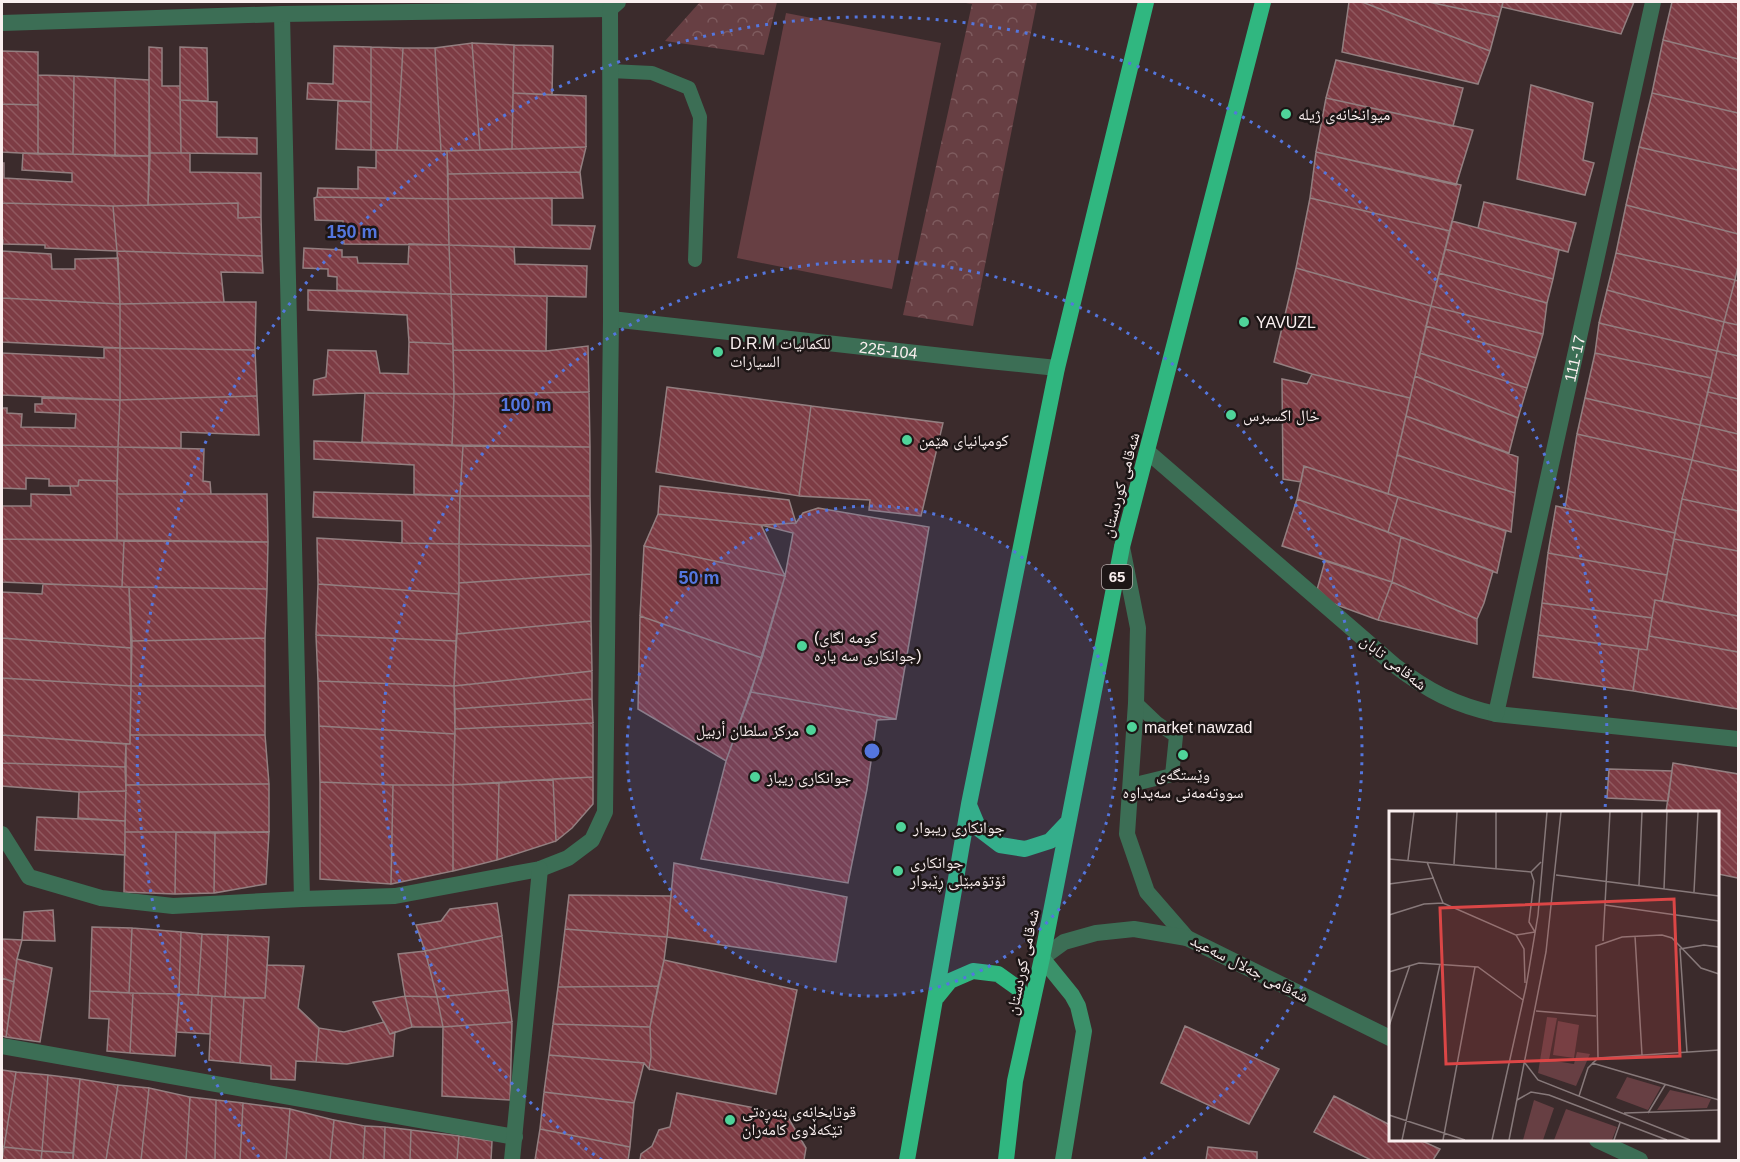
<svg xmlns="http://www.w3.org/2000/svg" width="1740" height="1162" font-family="Helvetica,'Noto Naskh Arabic',sans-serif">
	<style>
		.forest { fill: url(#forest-crowns) }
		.pitch { fill: #673f43 }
		.building { fill: url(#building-back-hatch); stroke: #937f80; stroke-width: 1.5 }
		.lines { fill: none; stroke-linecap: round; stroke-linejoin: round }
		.service { stroke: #3c6e55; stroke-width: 14 }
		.minor { stroke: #3c6e55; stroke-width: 16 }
		.secondary { stroke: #3b916a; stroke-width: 16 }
		.trunk { stroke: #30b780; stroke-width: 16 }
		.ring { fill: none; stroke: #5476de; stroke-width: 3; stroke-dasharray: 3 6 }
		.poi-dot { fill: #4fd399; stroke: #1d1616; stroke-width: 2 }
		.labels { text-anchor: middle; stroke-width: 5; stroke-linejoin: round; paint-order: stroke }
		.shield { fill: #1d1616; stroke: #b8aeae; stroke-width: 1.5 }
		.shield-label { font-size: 15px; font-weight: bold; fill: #faefef }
		.poi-label { font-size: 16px; fill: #faefef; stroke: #1d1616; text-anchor: start }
		.street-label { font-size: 16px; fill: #faefef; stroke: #1d1616 }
		.inset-road { fill: none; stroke: #87797a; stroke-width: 1.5 }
		.view { fill: #db4646; fill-opacity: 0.15; stroke: #db4646; stroke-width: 3 }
		.inset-edge { fill: none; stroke: #faefef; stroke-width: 3 }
		.centre { fill: #5476de; stroke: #1d1616; stroke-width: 3 }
		.ring-label { font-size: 18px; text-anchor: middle; font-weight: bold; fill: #5476de; stroke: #1d1616; stroke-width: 5; stroke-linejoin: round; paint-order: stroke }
	</style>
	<defs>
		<pattern id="forest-crowns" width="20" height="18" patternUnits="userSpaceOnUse" patternTransform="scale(1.5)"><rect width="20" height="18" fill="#673f43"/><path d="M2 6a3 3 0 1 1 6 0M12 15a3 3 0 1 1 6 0" fill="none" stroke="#7e5b5e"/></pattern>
		<pattern id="building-back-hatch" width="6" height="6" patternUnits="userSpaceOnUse" patternTransform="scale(1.5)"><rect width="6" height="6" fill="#7d3c44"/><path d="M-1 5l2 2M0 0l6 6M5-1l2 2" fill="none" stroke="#90585f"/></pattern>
	</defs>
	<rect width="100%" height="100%" fill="#3b2b2c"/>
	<path class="forest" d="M700,2h77l-13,53 -99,-14z
		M960,2h77l-64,324 -70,-11 69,-311z"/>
	<path class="pitch" d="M786,13l155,30 -49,246 -155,-31z"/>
	<path class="building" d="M1349,2h13l128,49 -12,33 -136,-32z
		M1362,2h67l70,15 -9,34z
		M1429,2h74l-4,15z
		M1503,2h131l-13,32 -119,-27z
		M1672,2h66v57l-75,-19z
		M1663,40l75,19v54l-86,-20z
		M472,43l42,2 -2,104 -32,1z
		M472,43l8,107 -39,1 -6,-103z
		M514,45l39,1 -1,49 -39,-2z
		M334,46l37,1v55l-64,-3 1,-16 25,1z
		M149,47l13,1v38h18l1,67h-32z
		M180,47l27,1 1,53 -28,-1z
		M371,47l32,1 -6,102h-26z
		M403,48h32l6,103 -44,-1z
		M2,51l36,1v53l-36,-1z
		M1336,60l127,28 -10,38 -127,-28z
		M38,75l36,1 -1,78h-35z
		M74,76l41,2v78l-42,-2z
		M115,78l34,2 1,76h-35z
		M1531,85l62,18 -10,57 11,3 -9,32 -68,-16z
		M513,93l73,3v51l-74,2z
		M1652,93l86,20v57l-99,-23z
		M1326,98l147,32 -17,55 -140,-33z
		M180,100l37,2v35l40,1v16l-76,-1z
		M338,101l33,1v48l-35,-1z
		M2,104l36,1v49l-36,-2z
		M586,147l-6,25 -132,2 -1,-23z
		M1639,147l99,23v64l-112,-29z
		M376,150l71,1 1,48 -131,-2 1,-9 40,1v-22l18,1z
		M1316,152l145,33 -11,46 -140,-33z
		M23,153l127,3 -2,49 -35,1 -111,-3v-40h2v15l68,4v-9l-50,-3z
		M149,153h41v19l71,1v44l-23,1v-15l-90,2z
		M580,172l3,26 -135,1v-25z
		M317,197l131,2 1,46 -105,-1 -1,-23 -28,-1 -1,-22z
		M552,198v27l43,1 -5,23 -141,-4 -1,-46z
		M1310,198l140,33 -19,75 -135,-38z
		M1484,202l92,21 -8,29 -90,-24z
		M2,203l111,3 4,45 -72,-3v-3l-42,-1v-4h-1z
		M238,203v15l23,-1 1,39 -145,-5 -4,-45z
		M1626,205l112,29v32l-3,14 -119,-27z
		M1452,221l107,29 -6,29 -108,-30z
		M409,244l40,1 2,49 -114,-4v-13l-9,-1v-7l-25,-1 1,-20 38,2v7h15l1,6 50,1z
		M449,245l65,2 1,17 72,2 -1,31 -135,-3z
		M1445,249l108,30 -6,24 -108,-30z
		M2,251l49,3 1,15h23v-10l43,-1 2,46 -118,-6z
		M117,251l145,5 1,17 -42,-1 3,30 -104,2z
		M1616,253l119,27 -11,42 -117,-32z
		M1296,268l135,38 -21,92 -98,-24 -38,-12z
		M1439,273l108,30 -4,31 -112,-28z
		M1735,280l3,1v44l-14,-3z
		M308,290l143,4 2,50 -44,-2 -2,-27 -99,-5z
		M1607,290l117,32 -7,29 -118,-28z
		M451,294l96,2 -1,55 -93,-1z
		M2,298l118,6v44l-118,-6z
		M224,302h32l-1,48 -135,-2v-44z
		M1431,306l112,28 -7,24 -110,-32z
		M1724,322l14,3v31l-21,-5z
		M1599,323l118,28 -6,27 -116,-25z
		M1426,326l110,32 -9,30 -107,-35z
		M409,342l44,2 1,50 -89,-1 -52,2 1,-15 12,-3 2,-27 48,1 4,22 28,1z
		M588,346l1,46 -135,2 -1,-44 93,1z
		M104,348h16v52l-118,-5v-42l102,5z
		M120,348l135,2 2,46 -137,4z
		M1717,351l21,5v43l-30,-7z
		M1420,353l107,35 -9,30 -103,-42z
		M1595,353l116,25 -11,47 -115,-27z
		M1312,374l98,24 -22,96 -84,-28 -3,16 -18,-3 -1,-100 25,5z
		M1415,376l103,42 -9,35 -103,-37z
		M667,387l144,19 -12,90 -143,-24z
		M589,392l1,55 -138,-2 2,-51z
		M1708,392l30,7v35l-38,-9z
		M365,393l89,1 -2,51 -90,-3z
		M257,396l2,39 -78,-3v16l-63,-1 2,-47z
		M42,398l78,2 -2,47 -116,-2v-37h5v5l15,1 -1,13 54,1 1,-14 -41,-2v-8h7z
		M1585,398l115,27 -8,35 -115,-26z
		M811,406l132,17 -22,93 -52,-6 1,-10 -71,-4z
		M1406,416l112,41 -3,36 -118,-38z
		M1700,425l38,9v37l-46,-11z
		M1577,434l115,26 -10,39 -7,34 -110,-25z
		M314,441l149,5 -3,50 -46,-2v-29l-100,-6z
		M2,445l116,2 -1,34 -38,-1 -1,6h-29v-7l-23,-1v11l-24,-1z
		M463,446l127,1v49h-130z
		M118,447l86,2 -1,32 7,1 1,12h-94z
		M1397,455l118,38 -4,39 -123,-38z
		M1692,460l46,11v40l-56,-12z
		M1304,466l94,31 -10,35 -91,-33z
		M79,480l38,1v59l-115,-1v-33h29v-12l40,1 -1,-9h8z
		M660,486l129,14 7,23 -35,2 -103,-11z
		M314,492l146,4 -1,48 -57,-1v-22l-89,-4z
		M117,494h150l1,48 -151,-2z
		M460,496h130l1,50 -132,-2z
		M1398,497l108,34 -9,42 -109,-41z
		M1297,499l104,38 -9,45 -110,-36z
		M1682,499l56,12v40l-64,-12z
		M1556,506l119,27 -8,42 -119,-22z
		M818,508l111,19 -33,192 -145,-27 34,-116 8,-43 -32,-8 35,-2 7,-10z
		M658,514l103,11 24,51 -141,-30z
		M1401,537l92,34 -9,32 -7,16 -85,-37z
		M317,538l85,5 57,1v50l-141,-10z
		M2,539l122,2 -2,46 -120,-5z
		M1674,539l64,12v65l-76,-15z
		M124,541l144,1 -1,47 -145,-2z
		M459,544l132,2v28l-132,9z
		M644,546l141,30 -23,82 -122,-42z
		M1548,553l119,22 -5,26 -7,-1 -3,18 -110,-15z
		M1325,561l67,21 -14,38 -63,-23z
		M591,574v47l-134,13 2,-51z
		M1392,582l85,37v25l-99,-24z
		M43,584l86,3 2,61 -129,-10v-46l40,2z
		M318,584l141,10 -3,47 -140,-6z
		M129,587l138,2 -2,49 -133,3z
		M1655,600l83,16v36l-89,-16z
		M1542,603l110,15 -5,32 -109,-15z
		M640,616l122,42 -36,103 -88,-52z
		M591,621l1,50 -138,15 3,-52z
		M316,635l140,6 -2,45 -136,-5z
		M1538,635l101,14 -6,42 -100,-14z
		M1649,636l89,16v57l-105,-18 6,-42 8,1z
		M2,638l129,10v38l-129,-8z
		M265,638v48h-134l1,-45z
		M592,671v28l-137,10 -1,-23z
		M2,678l129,8 -1,58 -128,-9z
		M318,681l136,5 1,48 -136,-8z
		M131,686h134v49h-135z
		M751,692l145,27 -19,1 -10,69 -19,94 -147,-24 25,-98z
		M592,699l1,24 -138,6v-20z
		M593,723v54l-140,8 2,-56z
		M319,726l136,8 -2,51h-60l-73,-3z
		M2,735l124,9 -1,23 -123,-4z
		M130,735h135l4,49 -143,1v-41h4z
		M2,763l123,4 1,24 -47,1 -77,-6z
		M1673,763l65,11v104l-20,-4v-62h-52z
		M1609,769l63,2 -4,30 -61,-3z
		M593,777v27l-21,24 -16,13 -3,-62z
		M553,779l3,62 -59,19 2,-77z
		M320,782l73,3 -2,99 -71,-5z
		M499,783l-2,77 -44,11v-86z
		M269,784v48h-144l1,-47z
		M393,785h60v86l-62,13z
		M126,791l-1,30 -47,-3 1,-26z
		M37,817l88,4v34l-90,-5z
		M125,832h51l-1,62 -51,-2z
		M176,832l39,1 -1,60 -39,1z
		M269,832l-3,52 -52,9 1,-60z
		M674,863l173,34 -11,65 -169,-25z
		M569,895l102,1 -4,41 -102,-8z
		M497,903l5,33 -77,15 -9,-26 25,-4 9,-12z
		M53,910l2,31 -33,-1 2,-28z
		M92,927l40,1 -3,65 -39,-2z
		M132,928l49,4 -2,62 -50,-1z
		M565,929l102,8 -3,23 -6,26 -100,1z
		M181,932l21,2 -4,61 -19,-1z
		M202,934l26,1 -3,62 -27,-2z
		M228,935l41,2 -4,61 -40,-1z
		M502,936l6,54 -71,7 -12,-46z
		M2,939l20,1 -5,19 -3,23 -12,-4z
		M425,951l12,46 -32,-1 -7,-42z
		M17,959l35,9 -12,74 -34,-5z
		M664,960l133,30 -21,104 -127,-25 2,-12 -1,-30z
		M267,965l37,1 -6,42 21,20 -3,34 -20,-1 -1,19 -24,-1v-13l-31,-3 4,-65h21z
		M2,978l12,4 -8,55 -4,-1z
		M658,986l-8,41 -97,-3 5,-37z
		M508,990l4,32 -69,5 -6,-30z
		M90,991l43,2 -3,60 -23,-2 2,-32 -20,-1z
		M133,993l46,1 -4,62 -45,-3z
		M179,994l33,2 -2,38 -34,-2z
		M212,996l32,2 -4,65 -31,-3z
		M405,996l32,1 6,30h-31z
		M405,996l7,31 -22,7 -17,-32z
		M384,1022l6,12 5,-2 -2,24 -46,8 -31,-2 3,-34 25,4z
		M512,1022l-2,78 -68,-4 1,-69z
		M553,1024l97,3 1,30 -2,12 -5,-6 -95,-8z
		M1185,1026l94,43 -30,55 -88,-41z
		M549,1055l95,8 -10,40 -90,-11z
		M2,1070l14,2 -12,75h-2z
		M16,1072l32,3 -6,76 -38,-4z
		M48,1075l32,4 -7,74 -31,-2z
		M80,1079l38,6 -12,75h-33z
		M118,1085l31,3 -8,72h-35z
		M149,1088l41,9 -4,63h-45z
		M544,1092l90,11 -4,44 -90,-18z
		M677,1093l109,21 20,34 -2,12h-164l1,-6 11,-8 7,-16 11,-3z
		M1334,1096l56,29v15h30l20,9 -7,11h-62l-57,-28z
		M190,1097l26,3 -1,60h-29z
		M216,1100l27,3 -3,57h-25z
		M243,1103l47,6 -4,51h-46z
		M290,1109l44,11 -4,40h-44z
		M334,1120l31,6 -2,34h-33z
		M365,1126l20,1 -1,33h-21z
		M385,1127l26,3 -1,30h-26z
		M540,1129l90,18 -2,13h-93z
		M411,1130l48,6 -2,24h-47z
		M459,1136l33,5 -1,19h-34z
		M4,1147l38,4 -1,9h-39z
		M1208,1147l49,5v8h-51z
		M42,1151l31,2v7h-32z"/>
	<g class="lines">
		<path class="service" d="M610,71l42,2 37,15 11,29 -5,143
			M1131,785l41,-10 4,-39 -19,-13 -21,-20"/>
		<g class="minor">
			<path d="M282,14l20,885"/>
			<path d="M2,23l280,-9 328,-5"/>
			<path id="s1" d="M611,319l368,41 78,8"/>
			<path d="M1148,452l246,213c34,26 61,40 102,49l242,25"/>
			<path d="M1122,547l16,81 -2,75 -9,131 20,58 40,46 203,100"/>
			<path id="s2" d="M1496,714l157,-712"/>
			<path d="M2,834l27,43 72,21 72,8 129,-7 93,-3 145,-27 28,-11 24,-18 13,-28 6,-493 -1,-310 8,-7"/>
			<path d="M1042,958l22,-16 32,-9 38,-4 53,9"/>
			<path d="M2,1046l513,91"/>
			<path d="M1597,1140l43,20"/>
			<path d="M512,1160l28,-291"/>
		</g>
		<path class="secondary" d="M1042,958l30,37 6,11 6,25 -21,129"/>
		<path class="trunk" d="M969,805l10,24 21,16 25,4 25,-8 18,-19
			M937,997l13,-16 23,-10 25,3 21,15 11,23
			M907,1160l62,-356 88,-436 89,-366
			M1006,1160l9,-79 27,-123 80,-411 141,-545"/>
	</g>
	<circle cx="872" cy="751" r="245" fill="#5476de" fill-opacity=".12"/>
	<g class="ring">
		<circle cx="872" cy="751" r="245"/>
		<path d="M602 1160A490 490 0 1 1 1142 1160"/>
		<path d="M259 1157A735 735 0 1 1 1605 809"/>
	</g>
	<g class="poi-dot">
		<circle cx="1286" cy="114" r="6"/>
		<circle cx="1244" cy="322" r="6"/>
		<circle cx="718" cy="352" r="6"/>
		<circle cx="1231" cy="415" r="6"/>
		<circle cx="907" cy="440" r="6"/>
		<circle cx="802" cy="646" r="6"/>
		<circle cx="1132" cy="727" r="6"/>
		<circle cx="811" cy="730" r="6"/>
		<circle cx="1183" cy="755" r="6"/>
		<circle cx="755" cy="777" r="6"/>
		<circle cx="901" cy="827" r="6"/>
		<circle cx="898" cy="871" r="6"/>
		<circle cx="730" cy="1120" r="6"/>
	</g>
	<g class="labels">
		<rect class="shield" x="1102" y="565" width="30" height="24" rx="4.5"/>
		<g class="shield-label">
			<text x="1117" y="582">65</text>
		</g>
		<g class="poi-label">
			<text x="1298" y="120">میوانخانەی ژیلە</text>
			<text x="1256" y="328">YAVUZL</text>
			<text x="730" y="349">D.R.M للكماليات<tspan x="730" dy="18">السيارات</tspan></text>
			<text x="1243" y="421">خال اكسبرس</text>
			<text x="919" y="446">کومپانیای هێمن</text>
			<text x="814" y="643">(كومه لگای<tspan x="814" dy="18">جوانکاری سه یاره)</tspan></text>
			<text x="1144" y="733">market nawzad</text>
			<text x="799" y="736" text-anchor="end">مركز سلطان أربيل</text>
			<text x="1183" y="780" text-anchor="middle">وێستگەی<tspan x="1183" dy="18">سووتەمەنی سەیداوە</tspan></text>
			<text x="767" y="783">جوانكارى ريباز</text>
			<text x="913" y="833">جوانكارى ريبوار</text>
			<text x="910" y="868">جوانکاری<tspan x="910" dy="18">ئۆتۆمبێلی ڕێبوار</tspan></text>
			<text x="742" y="1117">قوتابخانەی بنەڕەتی<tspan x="742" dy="18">تێکەڵاوی کامەران</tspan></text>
		</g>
		<g class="street-label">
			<text dy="6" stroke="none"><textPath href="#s1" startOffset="279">225-104</textPath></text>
			<text dy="6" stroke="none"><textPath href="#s2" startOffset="364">111-17</textPath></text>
			<text transform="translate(1120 485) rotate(-75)" y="6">شەقامی کوردستان</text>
			<text transform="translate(1394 662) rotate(38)" y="6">شەقامی تابان</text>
			<text transform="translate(1022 962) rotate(-78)" y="6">شەقامی کوردستان</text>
			<text transform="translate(1250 968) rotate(27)" y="6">شەقامی جەلال سەعید</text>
		</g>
	</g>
	<g transform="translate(1389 811)">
		<rect width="330" height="330" fill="#3b2b2c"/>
		<path d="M238,266l34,10 -13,23 -32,-12zM281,279l41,9 -4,9 -50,2zM177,298l51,18 -5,13h-58z" fill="#673f43"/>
		<path d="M158,206l10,1 -8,42 25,4 3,-12 13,2 -14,32 -38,-13zM145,289l20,8 -11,32h-20z" fill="#673f43"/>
		<path d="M169,210l21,4 -5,33 -21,-3z" fill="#673f43"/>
		<path class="inset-road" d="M0,48l142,13 10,-10M19,49l6,-48M38,51l16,41M65,53l3,-52M107,57v-56M142,61l3,9 -5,41 6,10M167,64l163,21M0,73l45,-6M250,74l3,-73M275,78l3,-77M305,81l4,-80M216,94l114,16M0,104l35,-11 19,-1 73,32 8,14 1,34M127,124l19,-3M246,125l7,119M214,130l7,-129M0,161l30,-9 59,4 45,33M147,200l60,5M0,215l21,-61M298,241l-7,-103 24,-4 15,2M209,247l121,-8M136,252l13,17 152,60M203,252l127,37M190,285l9,-28 10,-10 -2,-112 26,-9 40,-2 10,3 29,30 18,6M128,289l14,-8 18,3 118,45M235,302l95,-3M259,302l17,-28M0,304l76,25M13,329l38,-176M54,329l32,-173M103,329l34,-153 12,-72 9,-103M120,329l37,-188 15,-140M225,329l6,-17"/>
		<path class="view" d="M285,88l6,157 -234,8 -6,-156z"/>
		<rect width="330" height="330" class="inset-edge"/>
	</g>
	<circle cx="872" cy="751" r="9" class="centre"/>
	<g class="ring-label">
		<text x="352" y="238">150 m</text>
		<text x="526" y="411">100 m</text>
		<text x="699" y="584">50 m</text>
	</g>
	<rect width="1740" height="1162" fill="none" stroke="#faefef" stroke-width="6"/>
</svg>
